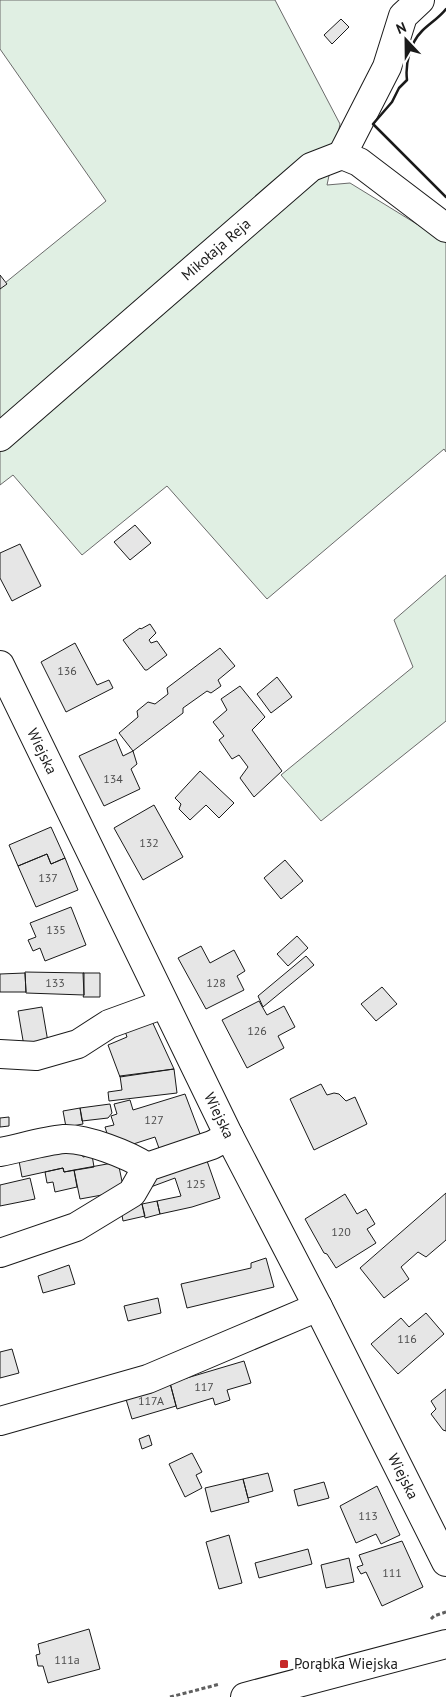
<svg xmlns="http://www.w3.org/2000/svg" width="446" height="1697" font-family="'PT Sans',sans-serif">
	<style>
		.green { fill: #e0efe3; stroke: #6a6a6a }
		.building { fill: #e6e6e6; stroke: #1a1a1a }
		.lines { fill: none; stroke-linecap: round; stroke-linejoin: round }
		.minor-casing { stroke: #1a1a1a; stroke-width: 30 }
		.path { stroke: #5f5f5f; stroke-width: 3; stroke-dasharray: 4 2.5; stroke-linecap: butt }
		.minor { stroke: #fff; stroke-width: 28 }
		.wall { stroke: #1a1a1a; stroke-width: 2.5 }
		.poi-dot { fill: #c62828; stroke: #fff; stroke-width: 2 }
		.labels { text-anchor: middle; stroke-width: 4; stroke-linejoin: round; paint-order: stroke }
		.number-label { font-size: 12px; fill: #4d4d4d }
		.street-label { font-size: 15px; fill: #1a1a1a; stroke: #fff }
		.poi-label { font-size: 15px; fill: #1a1a1a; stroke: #fff; text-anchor: start }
	</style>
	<rect width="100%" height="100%" fill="#fff"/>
	<path class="green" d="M0,0h275l65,124 -13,61 23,-2 96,59v210l-2,-3 -177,150 -100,-113 -85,69 -69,-80 -13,10v-198l106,-86 -106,-152z
		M446,575v146l-125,100 -40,-46 132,-108 -19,-47z"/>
	<path class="building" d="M341,19l8,8 -17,17 -8,-9z
		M0,275l7,9 -7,5z
		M135,525l16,18 -21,17 -16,-18z
		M20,544l21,42 -29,15 -12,-23v-25z
		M150,624l6,9 -7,7 2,3 6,-2 10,14 -20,15h-2l-22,-30 17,-12 1,1z
		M75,643l22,42 12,-5 4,8 -47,24 -25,-50z
		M220,648l15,18 -17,14 3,6 -10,7 -4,-2 -24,17v5l-50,38 -14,-18 19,-16 -1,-6 11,-9 7,2 13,-10 -1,-6z
		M277,677l15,20 -21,16 -14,-19z
		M240,686l25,31 -13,13 30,41 -28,26 -14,-19 8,-11 -9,-12 -7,4 -13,-19 5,-4 -11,-14 14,-12 -6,-11z
		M116,739l7,17 10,-5 4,13 -6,5 9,20 -36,17 -25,-50z
		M200,771l34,32 -15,15 -13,-13 -16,15 -11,-11 2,-5 -6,-6z
		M154,805l29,52 -40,23 -29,-52z
		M51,827l14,31 -14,6 -4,-10 -29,12 -9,-21z
		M47,854l4,10 14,-6 13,32 -42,17 -18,-41z
		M285,860l18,21 -22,18 -17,-21z
		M71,907l15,38 -41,16 -5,-13 -7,3 -5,-11 8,-3 -6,-14z
		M297,936l11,12 -20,18 -11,-12z
		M201,946l9,17 24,-13 11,21 -8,5 7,14 -38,19 -28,-51z
		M306,956l8,9 -51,42 -5,-11z
		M25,972l59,1v22l-58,-2z
		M25,973l1,19h-26v-18z
		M83,973h17v24h-17l1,-2z
		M382,987l15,17 -21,17 -15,-17z
		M259,1001l8,14 17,-9 11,21 -17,9 6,12 -37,20 -25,-48z
		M42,1007l7,41 -24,4 -7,-41z
		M150,1017l24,52 -54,8 -12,-32 19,-8 -3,-9z
		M174,1069l3,24 -68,8 -1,-9 14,-2 -2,-14z
		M321,1084l6,11 7,-2 5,1 7,7 9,-4 12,27 -53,26 -24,-51z
		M185,1094l17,45 -42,12 -5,-14 -34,11 -11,-5 -5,-16 9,-2 -3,-9 6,-2 -3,-10 16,-4 3,10z
		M110,1104l2,9 -4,5 -26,3 -2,-13z
		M80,1108l3,16 -17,3 -3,-16z
		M9,1117v9l-9,1v-9z
		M81,1147l2,10 9,-2 2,12 -30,5 -1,-4 -41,9 -3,-16z
		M206,1158l14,40 -28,9 -32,7 -3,-13 24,-5 -6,-18 -27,10 -3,-8z
		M118,1162l6,29 -44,8 -6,-29z
		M63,1168l1,4 10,-2 3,17 -22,5 -2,-10 -6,1 -2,-11z
		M30,1178l5,21 -35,7v-21z
		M446,1193v47l-20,17 -8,-5 -17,15 8,12 -25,19 -24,-30z
		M345,1194l12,20 9,-5 9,15 -8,5 9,14 -40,25 -9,-14 -3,-1 -19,-34z
		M157,1201l3,13 -15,4 -3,-14z
		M142,1204l3,12 -22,5 -2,-12z
		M266,1258l8,29 -87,21 -6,-24 70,-16v-5z
		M69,1265l6,19 -32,9 -5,-17z
		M158,1298l3,15 -33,8 -4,-15z
		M426,1313l18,21 -46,40 -27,-30 30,-26 8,9z
		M12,1349l7,24 -19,5v-26z
		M244,1361l7,22 -24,7 3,10 -15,5 -2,-7 -36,11 -7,-26z
		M170,1383l6,23 -44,13 -7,-23z
		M446,1389v42l-3,-1 -12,-16 5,-5 -5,-8z
		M149,1435l3,10 -10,4 -3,-10z
		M192,1453l10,19 -6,3 6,13 -17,9 -16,-33z
		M268,1473l5,18 -25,7 -5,-19z
		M243,1479l6,23 -38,10 -6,-24z
		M324,1482l5,16 -31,8 -4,-16z
		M377,1486l23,49 -19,9 -5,-10 -20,9 -16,-37z
		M229,1535l13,48 -23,6 -13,-47z
		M402,1541l21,46 -41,19 -16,-34 -5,2 -4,-7 6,-2 -4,-10z
		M308,1549l4,15 -53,14 -4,-15z
		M349,1558l5,24 -28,6 -5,-23z
		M89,1629l11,40 -52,14 -5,-17h-5l-2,-11 4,-1 -2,-10z"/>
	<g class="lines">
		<g class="minor-casing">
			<g id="minor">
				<path d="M342,155l45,-88 16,-51 17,-16"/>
				<path id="s1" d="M0,437l311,-270 31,-12 17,7 87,66"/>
				<path id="s2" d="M0,665l229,471 89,171 128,255"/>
				<path d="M0,1054l36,2 42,-12 31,-20 55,-20"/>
				<path d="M0,1152c21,-4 43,-11 64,-13 22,-1 65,16 83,28"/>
				<path d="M0,1253l76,-26 56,-34 15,-26 65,-22 17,-9"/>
				<path d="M0,1421l148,-42 170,-72"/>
				<path d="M245,1697l201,-53"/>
			</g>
		</g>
		<path class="path" d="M431,1619l3,-3 12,-4
			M170,1697l50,-13"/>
		<use href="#minor" class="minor"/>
		<path class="wall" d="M446,9c-7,9 -16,14 -24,22 -12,12 -17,33 -15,49l-8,8 -7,14 -19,22 73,73"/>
	</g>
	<rect class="poi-dot" x="279" y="1659" width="10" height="10" rx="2.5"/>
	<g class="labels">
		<g class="number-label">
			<text x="67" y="675">136</text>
			<text x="113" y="783">134</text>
			<text x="149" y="847">132</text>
			<text x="48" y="882">137</text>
			<text x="56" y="934">135</text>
			<text x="55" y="987">133</text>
			<text x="216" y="987">128</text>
			<text x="257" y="1035">126</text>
			<text x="154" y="1124">127</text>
			<text x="196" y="1188">125</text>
			<text x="341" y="1236">120</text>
			<text x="407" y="1343">116</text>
			<text x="204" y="1391">117</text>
			<text x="151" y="1405">117A</text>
			<text x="368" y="1520">113</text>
			<text x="392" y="1577">111</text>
			<text x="67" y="1664">111a</text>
		</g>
		<g class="street-label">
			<text dy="5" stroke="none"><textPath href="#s1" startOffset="286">Mikołaja Reja</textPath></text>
			<text dy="5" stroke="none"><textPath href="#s2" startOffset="96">Wiejska</textPath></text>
			<text dy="5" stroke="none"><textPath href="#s2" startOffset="501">Wiejska</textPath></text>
			<text dy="5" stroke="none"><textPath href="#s2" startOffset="906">Wiejska</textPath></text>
		</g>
		<g class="poi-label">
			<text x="294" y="1669">Porąbka Wiejska</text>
		</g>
	</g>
	<g transform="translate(406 40) rotate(338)" stroke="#ffffff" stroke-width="4" paint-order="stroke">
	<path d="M0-4L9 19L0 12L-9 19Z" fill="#1a1a1a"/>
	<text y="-8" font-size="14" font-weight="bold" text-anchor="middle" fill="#1a1a1a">N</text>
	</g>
</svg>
